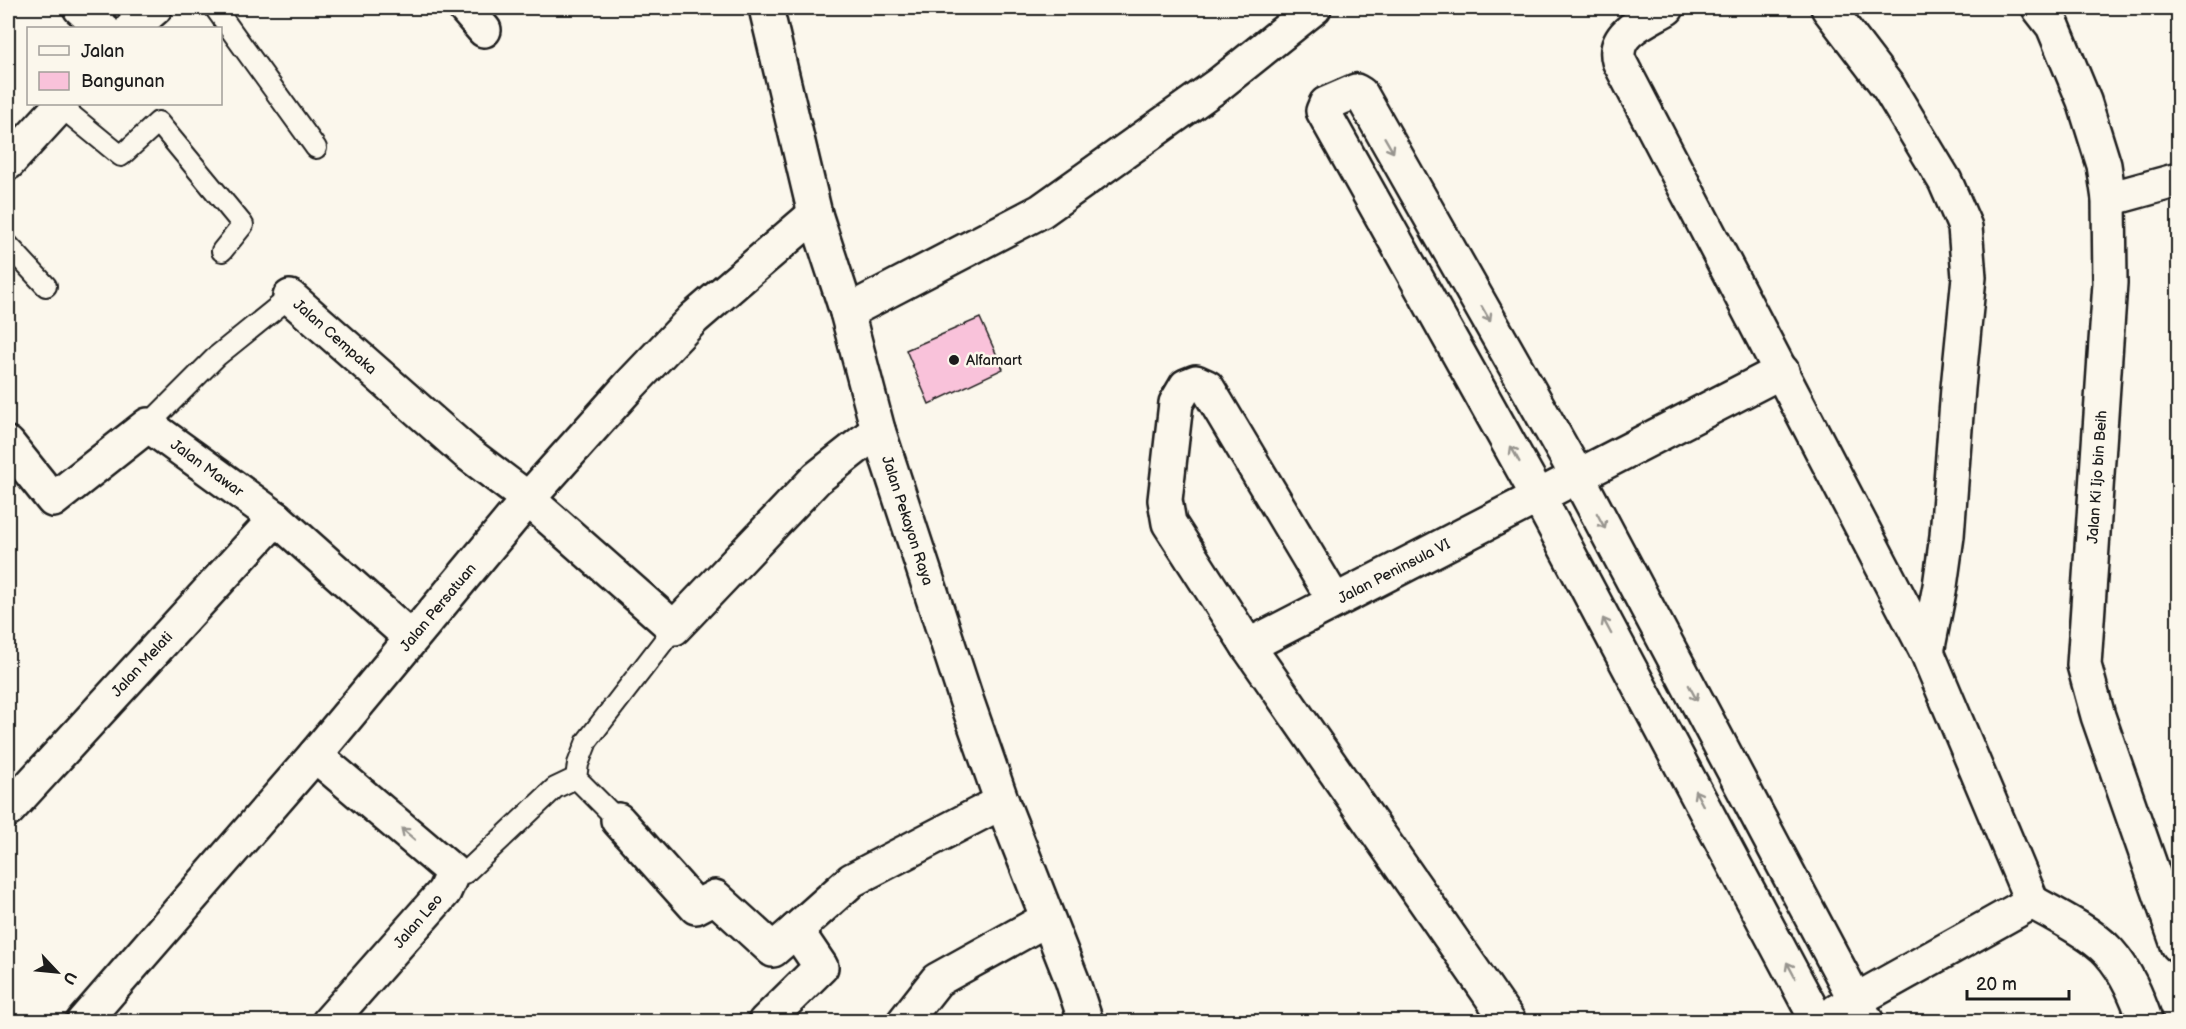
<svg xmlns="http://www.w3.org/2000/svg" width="2186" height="1029" font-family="'Balsamiq Sans',sans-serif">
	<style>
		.building { fill: #f9c2da; stroke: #1c1c1c; stroke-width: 1.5 }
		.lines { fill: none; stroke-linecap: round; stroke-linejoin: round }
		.service-casing { stroke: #1c1c1c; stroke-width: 24 }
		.minor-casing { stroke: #1c1c1c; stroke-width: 38 }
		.tertiary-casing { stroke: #1c1c1c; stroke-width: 38 }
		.primary-casing { stroke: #1c1c1c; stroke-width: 38 }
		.service { stroke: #fbf7ec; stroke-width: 20 }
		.minor { stroke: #fbf7ec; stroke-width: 33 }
		.tertiary { stroke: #fbf7ec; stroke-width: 33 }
		.primary { stroke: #fbf7ec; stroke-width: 33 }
		.oneway { stroke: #97948e }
		.poi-dot { fill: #1c1c1c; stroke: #fbf7ec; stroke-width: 2 }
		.labels { text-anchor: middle; stroke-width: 5; stroke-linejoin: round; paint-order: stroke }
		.street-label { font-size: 15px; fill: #1c1c1c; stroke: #fbf7ec }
		.poi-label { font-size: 15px; fill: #1c1c1c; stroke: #fbf7ec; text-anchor: start }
	</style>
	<rect width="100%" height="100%" fill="#fbf7ec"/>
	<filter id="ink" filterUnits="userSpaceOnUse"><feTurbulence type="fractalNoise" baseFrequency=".0167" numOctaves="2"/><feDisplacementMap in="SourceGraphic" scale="12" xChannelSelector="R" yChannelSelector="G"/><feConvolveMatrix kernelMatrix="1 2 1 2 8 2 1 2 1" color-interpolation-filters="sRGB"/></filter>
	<g filter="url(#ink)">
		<path class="building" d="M980,318l23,51 -74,35 -23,-54z"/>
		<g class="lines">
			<g class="service-casing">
				<path id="service" d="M215,8l101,140
					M60,106l61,50 37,-34 85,103 -21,26
					M8,245l38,41
					M148,425l69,-69 73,-59
					M576,778l42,42
					M453,872l12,1 90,-85 21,-10 2,-14 9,-23 87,-113"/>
			</g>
			<g class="minor-casing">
				<g id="minor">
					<path d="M80,8l22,20"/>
					<path d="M465,8l19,22"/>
					<path d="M1667,8c-20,12 -56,25 -48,53l308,591 105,250c22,12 61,32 77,50 18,20 28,45 37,70"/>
					<path d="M1828,8l61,80 56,93 20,46 4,50 -11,111 -11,148 -7,50 -13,66"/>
					<path d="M132,28l23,-20"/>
					<path d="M8,163l54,-59"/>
					<path d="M2109,199l69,-19"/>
					<path id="s1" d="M290,297l176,155 62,47 146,129 143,-150 61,-48"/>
					<path d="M847,312l194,-101 177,-126 96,-77"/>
					<path id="s2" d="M8,444l45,56 95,-75 128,93 135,120"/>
					<path d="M1334,600l-127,-213 -11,-5 -10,4 -10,17 -11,97 4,23 79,123 261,376"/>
					<path id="s3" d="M1248,646l534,-275"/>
					<path d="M315,755l138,117 -9,20 -115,130"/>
					<path id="s4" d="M8,810l268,-292"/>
					<path d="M618,820l78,87 19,-10 58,53 23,-20"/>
					<path d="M1837,1011l195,-109"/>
					<path id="s5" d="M83,1022l232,-267 213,-256 103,-115 63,-66 121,-104"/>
					<path d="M765,1022l56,-55 -25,-37 56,-50 150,-78"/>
					<path d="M904,1022l33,-42 110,-61"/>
					<path d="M1818,1022l-280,-526 -215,-385 3,-7 30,-13 5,3 217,383 289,545"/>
				</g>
			</g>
			<g class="tertiary-casing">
				<path id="tertiary" d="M2039,8l14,18 31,75 20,64 5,34 1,84 -26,382 14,51 80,229"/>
			</g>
			<g class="primary-casing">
				<g id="primary">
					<path id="s6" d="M766,8l49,206 32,98 31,118 88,269 36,103 70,178 14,42"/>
				</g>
			</g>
			<use href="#service" class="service"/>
			<use href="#minor" class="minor"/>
			<use href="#tertiary" class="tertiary"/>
			<use href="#primary" class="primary"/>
		</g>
		<defs><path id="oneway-shaft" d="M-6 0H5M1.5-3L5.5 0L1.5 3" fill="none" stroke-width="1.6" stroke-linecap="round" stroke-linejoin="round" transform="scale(1.5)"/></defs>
		<g class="oneway">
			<use href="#oneway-shaft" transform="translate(1389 145) rotate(60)"/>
			<use href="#oneway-shaft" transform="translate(1486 314) rotate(60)"/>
			<use href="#oneway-shaft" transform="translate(1515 454) rotate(-119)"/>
			<use href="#oneway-shaft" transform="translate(1601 521) rotate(62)"/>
			<use href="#oneway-shaft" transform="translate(1607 626) rotate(-118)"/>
			<use href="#oneway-shaft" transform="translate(1693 693) rotate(62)"/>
			<use href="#oneway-shaft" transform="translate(1699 798) rotate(-118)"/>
			<use href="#oneway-shaft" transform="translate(408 834) rotate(-140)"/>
			<use href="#oneway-shaft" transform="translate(1791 970) rotate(-118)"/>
		</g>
	</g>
	<circle class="poi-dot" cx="954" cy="360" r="6"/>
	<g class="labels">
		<g class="street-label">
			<text dy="5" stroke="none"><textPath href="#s1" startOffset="60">Jalan Cempaka</textPath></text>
			<text dy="5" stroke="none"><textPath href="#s2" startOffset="266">Jalan Mawar</textPath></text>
			<text transform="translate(2097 477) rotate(-86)" y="5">Jalan Ki Ijo bin Beih</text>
			<text dy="5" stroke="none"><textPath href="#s6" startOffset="532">Jalan Pekayon Raya</textPath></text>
			<text dy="5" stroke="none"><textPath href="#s3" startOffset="164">Jalan Peninsula VI</textPath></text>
			<text dy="5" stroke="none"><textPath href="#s5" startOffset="546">Jalan Persatuan</textPath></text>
			<text dy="5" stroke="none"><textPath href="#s4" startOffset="198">Jalan Melati</textPath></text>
			<text transform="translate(418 921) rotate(-49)" y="5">Jalan Leo</text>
		</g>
		<g class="poi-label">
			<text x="966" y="365">Alfamart</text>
		</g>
	</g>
	<rect width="2186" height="1029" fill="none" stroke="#fbf7ec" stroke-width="30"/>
	<rect x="15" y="15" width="2156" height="999" fill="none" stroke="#1c1c1c" stroke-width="2" filter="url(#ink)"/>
	<rect x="27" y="27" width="195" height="78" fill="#fbf7ec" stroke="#a29f99" stroke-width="1.5"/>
	<rect x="39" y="46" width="30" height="9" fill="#fbf7ec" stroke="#a29f99" stroke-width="1.5"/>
	<text x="81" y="57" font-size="18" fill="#1c1c1c">Jalan</text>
	<rect x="39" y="72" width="30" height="18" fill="#f9c2da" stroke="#a29f99" stroke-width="1.5"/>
	<text x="81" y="87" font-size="18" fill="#1c1c1c">Bangunan</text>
	<g transform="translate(57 972) rotate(116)" stroke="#fbf7ec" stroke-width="4.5" paint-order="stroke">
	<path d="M0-4.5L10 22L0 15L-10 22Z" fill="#1c1c1c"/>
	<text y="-9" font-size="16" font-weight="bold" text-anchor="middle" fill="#1c1c1c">U</text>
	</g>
	<path d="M1967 990v9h102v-9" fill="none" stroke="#1c1c1c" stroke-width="3"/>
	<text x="1976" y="990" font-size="18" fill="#1c1c1c" stroke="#fbf7ec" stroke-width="4.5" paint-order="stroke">20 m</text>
</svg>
